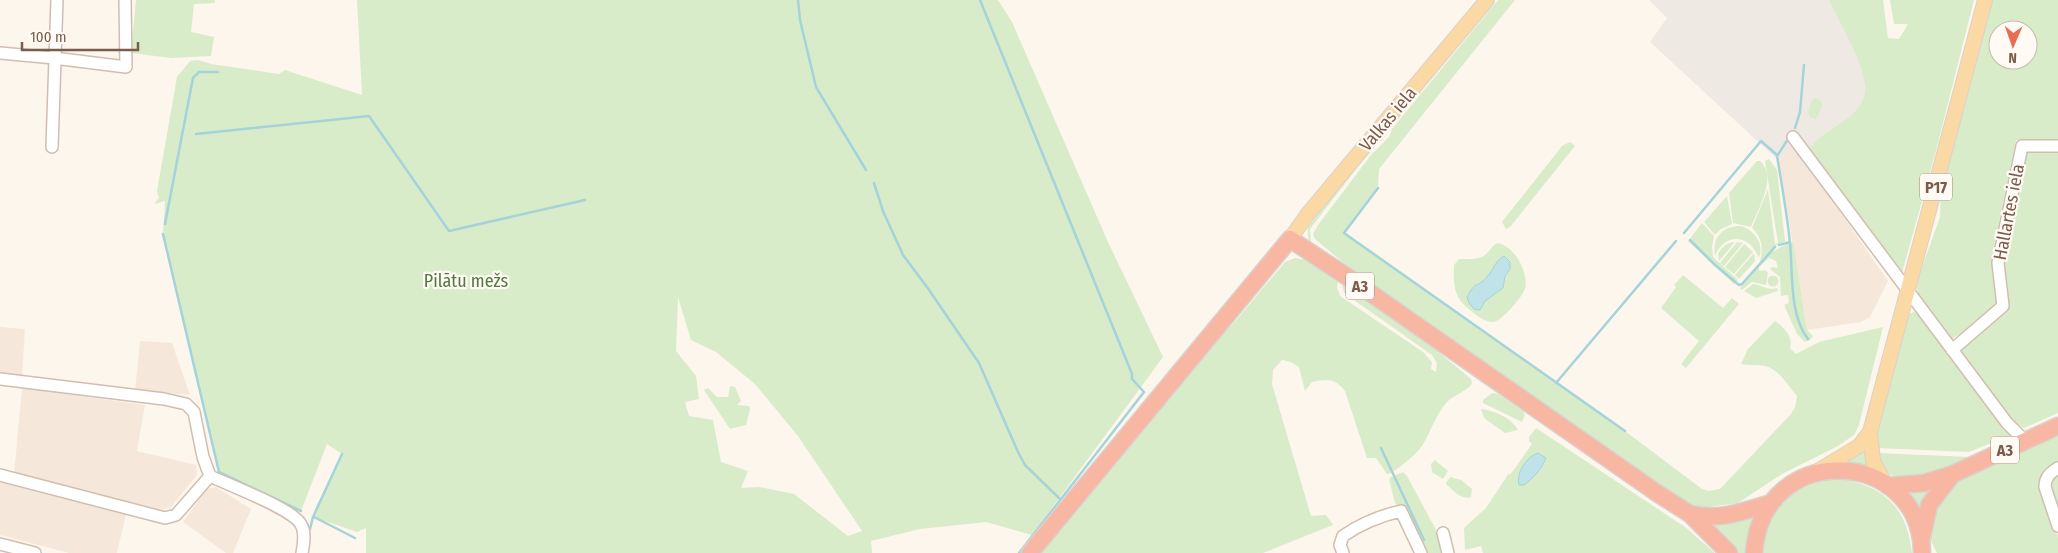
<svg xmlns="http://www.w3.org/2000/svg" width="2058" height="553" font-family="'Fira Sans Condensed',sans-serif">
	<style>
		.residential { fill: #f5e8da }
		.industrial { fill: #efe9e4 }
		.green { fill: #d8ecc9; fill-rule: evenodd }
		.water { fill: #bfe3e8; stroke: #a5d3da }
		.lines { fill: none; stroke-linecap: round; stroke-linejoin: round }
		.stream { stroke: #a5d3da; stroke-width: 2.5 }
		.minor-casing { stroke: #d1beb0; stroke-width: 14 }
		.major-casing { stroke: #dad1cd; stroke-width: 16 }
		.highway-casing { stroke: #dad1cd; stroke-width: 19 }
		.minor { stroke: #fff; stroke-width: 11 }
		.major { stroke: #fbd9a5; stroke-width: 14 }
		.highway { stroke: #f7b7a3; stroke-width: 16 }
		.labels { text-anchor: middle; stroke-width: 4.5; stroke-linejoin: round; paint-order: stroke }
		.shield { fill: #fffaf3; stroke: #a28b7f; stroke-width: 1 }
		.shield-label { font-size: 16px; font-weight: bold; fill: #7a5c4d }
		.street-label { font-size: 18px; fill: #7a5c4d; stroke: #fffaf3 }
		.park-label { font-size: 18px; fill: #537a41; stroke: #fffaf3 }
	</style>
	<rect width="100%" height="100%" fill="#fdf6ec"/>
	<path class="residential" d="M1789,149l18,15 81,117 -18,36 -9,5 -54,8 -28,-169z
		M0,327l25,2 -3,47 -22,-3z
		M140,341l32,2 18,52 -55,-5z
		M22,388l123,17 -8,46 59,14 1,10 -26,32 -9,3 -148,-36z
		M0,482l126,32 -9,39h-48l-69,-18z
		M216,487l35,22 -18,44h-7l-43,-31 24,-33z"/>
	<path class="industrial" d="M1649,0h187l43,95 -62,62 -14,11 -14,-19 -10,12 -129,-119 17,-24z"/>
	<path class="green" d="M136,0h79v3l-21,1 -3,28 23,5 -3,19 -40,2 -40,-5z
		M357,0h641l14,22 96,220 55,115 -131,178 -46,-13 -66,7 -49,12 1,12h-506v-25l-9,4 -44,-15 29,-63 -15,-10 -26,67 -82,-39 -56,-238 2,-33 -11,3 5,-6 -2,-7 20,-114 13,-16 8,-1 13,4 68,10 6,-4 77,25zM678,297l13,43 25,12 39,32 43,52 64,95 -14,5 -54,-42 -35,-7 -18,1 7,-17 -27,-9 -8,-42 -24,-4 -4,-14 14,-3 -3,-23 -20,-25z
		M1498,0h17l-136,169 -1,19 -34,45 281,198 77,58 7,2 11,-2 71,-75 4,-7 2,-11c-9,-10 -18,-27 -32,-30 -7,-2 -16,0 -24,-2l7,-15 24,-25 3,-3c8,5 19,17 15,27l6,6 23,-12 64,-15 -24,98 -5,10 -16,11 -56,28 -44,29 -29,4 -1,4 -18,-5 -338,-236 -37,-31 -2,-5 5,-9 53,-70 18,-18 3,-8z
		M1829,0h54l5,38 11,1 9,-15h-14l-4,-24h84l-37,147 -35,126 -94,-120c4,-12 17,-19 27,-26 12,-8 27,-18 30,-34 4,-21 -26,-72 -36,-93z
		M1985,0h73v141l-42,-1 -23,111c-1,16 4,31 4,47 -1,14 -34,34 -45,41l-33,-41 -3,-14 24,-67 1,-26 5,-21 18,-61 20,-80zM1998,30h30v30h-30z
		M1815,98l7,4v5l-6,12 -6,-2 -2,-5 4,-12z
		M1391,123l-8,16 -10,8 -63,82 1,13 6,5c-9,-4 -10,-10 -9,-20z
		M1570,142l5,4 -65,81 -4,2 -4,-7 60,-76z
		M2058,148v265l-34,15 -12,-6 -53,-72 24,-23 23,-15 3,-8 -7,-41 23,-111z
		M1769,159l8,11 8,71 -10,5 -15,16c3,-13 3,-24 -8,-34l16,-39 7,55 3,-1 -13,-82z
		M1757,161h3c18,16 -2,48 -9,66l-18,-4 -4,-30z
		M1727,196l5,28 -11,5 -6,6 -11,-13z
		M1702,223l12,13 -2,11 1,10 25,23 -4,4 -46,-43z
		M1740,226c13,3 25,17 19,31 -3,-4 -5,-9 -9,-13 -14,-11 -30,-3 -35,12 -3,-18 7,-30 25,-30z
		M1735,242l-16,19 -1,-7c4,-7 9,-12 17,-12z
		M1737,242l6,1 -19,23 -4,-3z
		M1793,242l14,88 6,6 -3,4 -5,2 -8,-8 -13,-29 5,-2 -1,-8 -7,1 -1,-19 -10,-8 2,-2 6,1 -2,-7 -7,-3 -10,9v4l6,-1 3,3 -2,12 -14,-3 -10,8 -2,-2c17,-21 26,-37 53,-46z
		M1497,243c17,2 32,29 28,46 -3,8 -23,32 -31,33 -8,1 -18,-7 -24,-12 -16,-12 -17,-25 -16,-45l5,-6c8,0 19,1 26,-4 5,-4 6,-8 12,-12z
		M1744,244l9,8 -19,22 -9,-7z
		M1754,253l1,8 -16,18 -4,-4z
		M1295,258l12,2 31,20 -1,8 3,8 83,56 9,10 -1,7 5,3 1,-9 -5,-8 -88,-62 -2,-9 77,52 52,43 1,5c-7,8 -18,11 -25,18 -12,13 -16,30 -25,44 -4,6 -28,28 -35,28l-11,-16h-9l-22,-67c-10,-13 -19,-12 -33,-9l-7,9 -6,-24 -8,-5 -9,-2 -9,10 -1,14 39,132 15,-1 7,10 -70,28h-224l183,-222 10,-6 53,-63z
		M1683,275l40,33 9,-10 7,6 -53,64 -5,-4 18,-23 -38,-33 15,-21 -2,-2z
		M1767.5 281a5.5 5.5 0 1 1 11 0a5.5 5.5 0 1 1-11 0Z
		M1753,284c8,1 17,7 24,4l1,3 -22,7 -12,-7z
		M1914,312l7,5 90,118 -42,17 -92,-4 -1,-11 32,-123z
		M730,386l5,1 6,14 -4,4 12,1 1,3 -4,16 -16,4 -26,-39 4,-2 9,9h11z
		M1492,393l6,1 25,17 2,4 -3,7 -39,-19v-3z
		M1481,409c12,1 31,9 37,21l-13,3 -21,-15z
		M1536,428l149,99 30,26h-232l-2,-7 -16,4 -1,-22 22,-20 23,-35 1,2 22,-31 -3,-3v-4z
		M2058,435v28l-14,6c-11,22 9,46 14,68 0,5 0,11 0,16h-121l-6,-12 -1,-10 4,-26 19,-22z
		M2009,440c-22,10 -89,45 -111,38 -12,-3 -18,-14 -20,-25l92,4z
		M1860,451l8,3 6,17 -30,-9z
		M1435,460l13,11 -5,8 -11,-7 -1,-8z
		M1403,472l4,4 36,67 4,10h-22l-19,-40 -11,-10 -6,-24 2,-2z
		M2058,472v37l-8,-24 4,-10z
		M1450,477l11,3 11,9 -1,8c-10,3 -17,-6 -24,-12l-1,-2z
		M1835,478c46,6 72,27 77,75h-150c1,-8 2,-16 4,-23 8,-33 40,-46 69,-52z
		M1934,485l-12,29 -18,-25z
		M1757,511l-8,23 -2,19h-12l-26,-27 2,-5z"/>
	<path class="water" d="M1504,256l6,6v7l-5,7 -2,12 -18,13 -5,9 -6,-1 -5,-6 -2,-6c8,-16 11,-10 19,-19 8,-8 8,-16 18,-22z
		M1538,453l8,5c-5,12 -12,19 -22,27h-5c-3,-12 7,-28 19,-32z"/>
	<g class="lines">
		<path class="stream" d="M798,0l2,20 16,67 50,83
			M980,0l152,374v5l12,13 -125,161
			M1795,128l5,-16 4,-47
			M196,134l173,-18 80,115 136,-31
			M1788,139l-11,17c5,29 10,58 13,87 3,31 -1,71 18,96
			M874,183l9,28 20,44 24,32 52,76 39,89 7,13 36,35
			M1378,188l-34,45 281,198
			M165,224l28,-146 6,-6h19
			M1684,233l77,-92 16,14
			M163,234l56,238 82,39
			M1690,240l25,25 24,20 3,-1 33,-37
			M1779,245l11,-3
			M1556,383l120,-142
			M1381,448l43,92
			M314,517l41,21
			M310,529l3,-12 29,-63"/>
		<g class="minor-casing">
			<path id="minor" d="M0,53l54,5 72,9 -1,-67
				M1793,137l214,286 18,18
				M52,147l5,-147
				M1952,350l51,-44 -5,-43 24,-117h36
				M0,379l164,20 22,5 8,8 9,45 7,19c19,9 80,32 90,47 6,8 4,20 2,30
				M2058,468c-8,5 -13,9 -13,19l13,39
				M0,475l165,43 11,-3 34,-39
				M1443,533l5,20
				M0,544l35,9
				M1343,553l-3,-8 3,-9c19,-13 36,-20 58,-25l20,42"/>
		</g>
		<g class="major-casing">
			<path id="major" d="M1290,239l17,-24 180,-215
				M1816,472l43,-26 11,-14
				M1886,485l-13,-24 -3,-29 115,-432"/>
		</g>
		<g class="highway-casing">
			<path id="highway" d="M1888,486l36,-3 29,-9 105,-48
				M1690,514c29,7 54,-3 81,-11
				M1922,537l7,-32 23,-30
				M1030,553l260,-314 59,39 308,215 33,21 39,39
				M1754,553c8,-114 167,-106 168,0"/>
		</g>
		<use href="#minor" class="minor"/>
		<use href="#major" class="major"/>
		<use href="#highway" class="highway"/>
	</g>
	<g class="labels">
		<g class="shield">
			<rect x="1920" y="173.5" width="32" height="27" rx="4"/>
			<rect x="1346" y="272.5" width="28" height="27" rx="4"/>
			<rect x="1991" y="436.5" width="28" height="27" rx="4"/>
		</g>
		<g class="shield-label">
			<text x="1936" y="193">P17</text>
			<text x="1360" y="292">A3</text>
			<text x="2005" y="456">A3</text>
		</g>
		<g class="street-label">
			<text transform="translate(1388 119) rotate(-50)" y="6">Valkas iela</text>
			<text transform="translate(2009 212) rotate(-79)" y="6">Hallartes iela</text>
		</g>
		<g class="park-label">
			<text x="466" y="287">Pilātu mežs</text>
		</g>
	</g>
	<g transform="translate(2013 45) rotate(182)"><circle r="24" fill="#fffaf3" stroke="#cabbb1"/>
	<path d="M0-4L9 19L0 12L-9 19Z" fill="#e76f51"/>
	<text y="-8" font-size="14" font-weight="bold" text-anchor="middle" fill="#7a5c4d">N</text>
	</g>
	<path d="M22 42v8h116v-8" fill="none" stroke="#7a5c4d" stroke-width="2.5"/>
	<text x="30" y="42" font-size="15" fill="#7a5c4d" stroke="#fffaf3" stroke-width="4" paint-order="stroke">100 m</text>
</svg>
